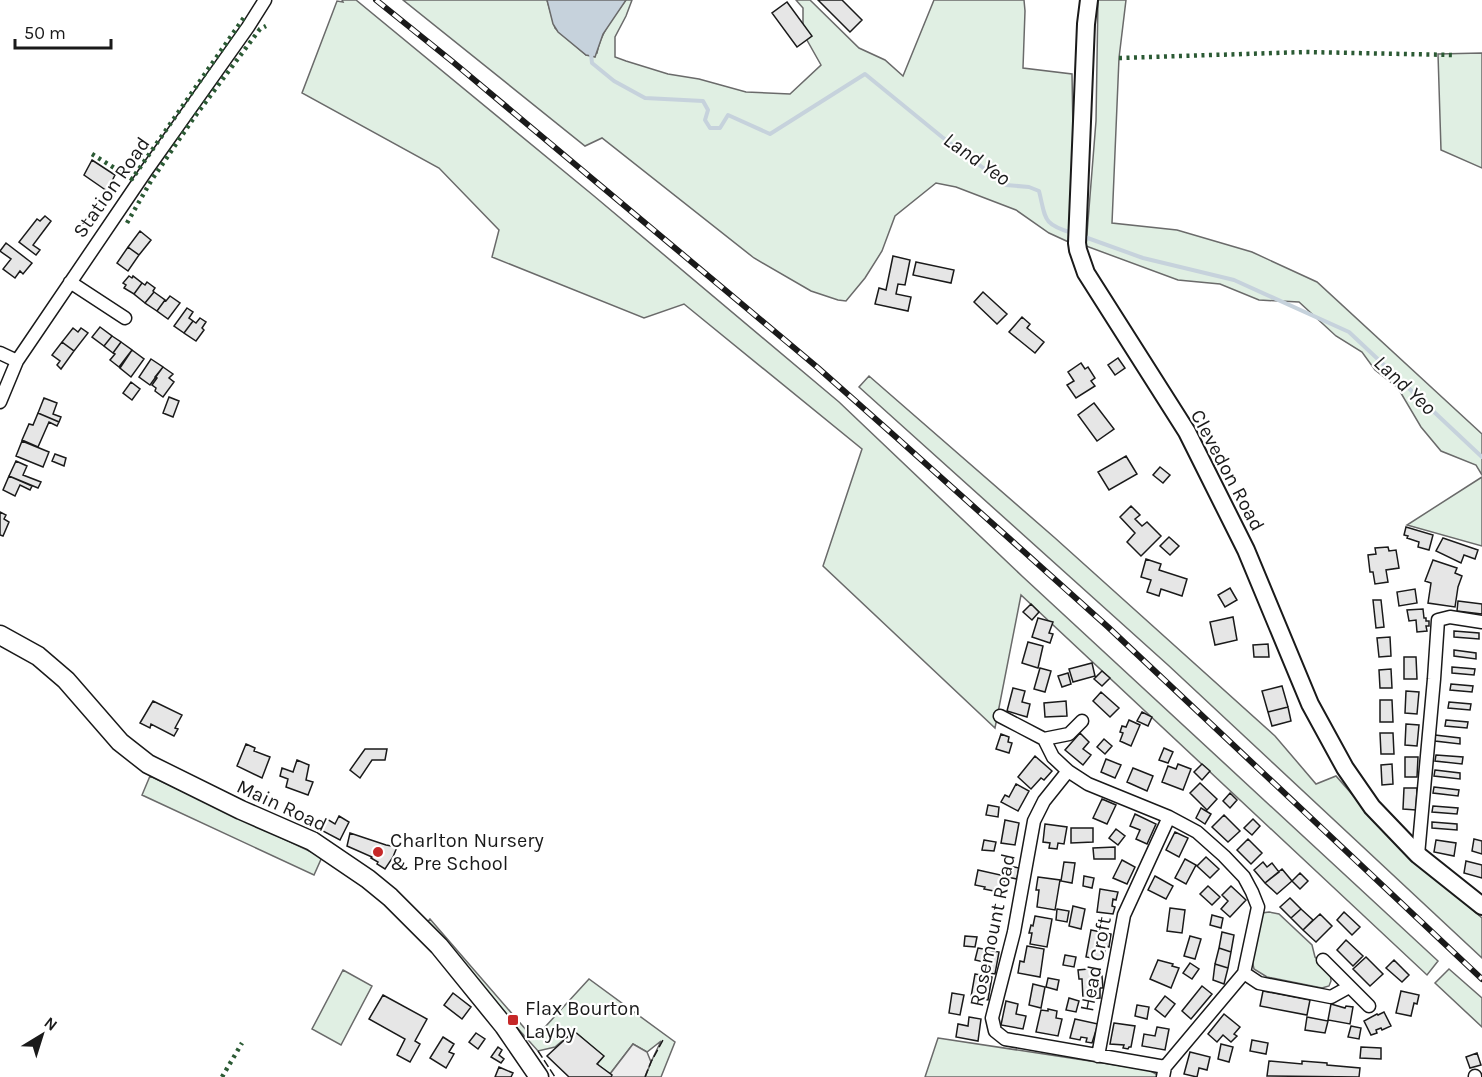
<svg xmlns="http://www.w3.org/2000/svg" width="1482" height="1077" font-family="Karla,sans-serif">
	<style>
		.green { fill: #e0efe3; stroke: #6a6a6a; stroke-width: 1.5 }
		.parking { fill: #ededed; stroke: #6a6a6a; stroke-width: 1.5 }
		.water { fill: #c6d2dc; stroke: #6a6a6a; stroke-width: 1.5 }
		.lines { fill: none; stroke-linecap: round; stroke-linejoin: round }
		.stream { stroke: #c6d2dc; stroke-width: 4 }
		.building { fill: #e6e6e6; stroke: #1a1a1a; stroke-width: 1.5 }
		.street-casing { stroke: #1a1a1a; stroke-width: 15 }
		.secondary-casing { stroke: #1a1a1a; stroke-width: 20 }
		.primary-casing { stroke: #1a1a1a; stroke-width: 21 }
		.street { stroke: #fff; stroke-width: 12 }
		.secondary { stroke: #fff; stroke-width: 16 }
		.primary { stroke: #fff; stroke-width: 18 }
		.rail-casing { stroke: #1a1a1a; stroke-width: 6 }
		.rail { stroke: #fff; stroke-width: 4; stroke-dasharray: 11; stroke-linecap: butt }
		.hedge { stroke: #2b5a34; stroke-width: 4.5; stroke-dasharray: 3 4.5; stroke-linecap: butt }
		.fence { stroke: #1a1a1a; stroke-width: 1.5; stroke-dasharray: 8 3; stroke-linecap: butt }
		.poi-dot { fill: #c62828; stroke: #fff; stroke-width: 2 }
		.labels { text-anchor: middle; stroke-width: 4.5; stroke-linejoin: round; paint-order: stroke }
		.street-label { font-size: 20px; fill: #1a1a1a; stroke: #fff }
		.poi-label { font-size: 20px; fill: #1a1a1a; stroke: #fff; text-anchor: start }
		.water-label { font-size: 21px; font-style: italic; fill: #1a1a1a; stroke: #fff }
	</style>
	<rect width="100%" height="100%" fill="#fff"/>
	<path class="green" d="M342,0h14l238,196 245,206 184,175 415,384 -11,14 -406,-380 -26,133 -172,-162 39,-117 -178,-145 -40,14 -152,-61 7,-27 -60,-62 -137,-75 35,-92 6,1z
		M403,0h144l8,28 31,27 11,-2c3,-19 18,-39 29,-53h6l-6,16 -11,21v20l11,4 42,13 31,5 47,13 44,2 31,-29 -18,-32v-25l-7,-8h14l49,48 26,12 18,16 31,-76h90l1,11 -2,57 49,6 2,115 -1,55 -24,-11 -33,-23 -60,-23 -20,-4 -41,33 -13,35 -17,27 -19,23 -8,-1 -27,-9 -57,-33 -152,-120 -17,8z
		M1098,0h28l-7,58 -7,165 65,7 75,22 65,30 165,152v41l-6,-10 -35,-14 -20,-24 -23,-39 -23,-18 -13,-18 -26,-16 -37,-34 -40,-2 -39,-16 -42,-4 -92,-34 10,-125z
		M1482,53v115l-41,-18 -3,-96z
		M869,376l186,162 220,198 41,48 20,-8 59,67 87,75v40l-314,-293 -309,-278z
		M1482,477v69l-75,-21z
		M150,776l172,81 -8,18 -172,-80z
		M1269,912l10,2 33,31 3,12 15,15 1,9 -2,5 -7,2 -55,-11 -13,-8 -2,-9 10,-47z
		M430,919l104,120 55,-60 86,63 -14,35h-16l6,-15 10,-21 -14,11 -14,-8 -23,30 -13,-10 6,-8 -29,-25 -19,16 -17,4 -113,-126z
		M1449,969l33,29v29l-47,-44z
		M343,970l29,16 -31,59 -29,-16z
		M938,1038l211,32 7,4 2,3h-233z"/>
	<path class="parking" d="M633,1044l14,8 4,10 -6,15h-34l-1,-3z"/>
	<path class="water" d="M547,0h79l-23,34 -8,23 -9,-2 -28,-23 -5,-8z"/>
	<g class="lines">
		<path class="stream" d="M591,54l1,9 22,18 31,17 58,3 5,9 -3,10 5,8h10l8,-13 42,19 95,-60 77,63 64,48 23,2 10,4c7,28 3,33 33,42
			M1082,236l61,22 91,22 115,52 133,125"/>
	</g>
	<path class="building" d="M818,0h24l20,20 -12,12z
		M787,2l25,34 -15,11 -25,-34z
		M92,160l23,15 -8,16 -23,-16z
		M45,216l6,5 -18,24 7,5 -4,5 -17,-13 18,-23 3,2z
		M140,231l11,9 -12,15 -11,-8z
		M6,243l26,20 -9,11 -3,-3 -5,7 -12,-9 8,-10 -11,-8z
		M128,247l11,8 -11,16 -11,-8z
		M893,256l17,4 -5,25 -7,-1 -2,10 15,3 -3,14 -33,-7 4,-16 7,2z
		M916,262l38,8 -3,13 -38,-8z
		M129,276l3,2 1,-2 9,7 -8,11 -10,-6 2,-3 -3,-2z
		M147,282l8,6 -2,3 1,1 -9,11 -11,-9 8,-11 3,2z
		M154,292l11,8 -8,11 -12,-8z
		M983,292l24,22 -10,10 -23,-22z
		M170,296l10,7 -12,16 -11,-8 8,-11 1,1z
		M187,308l6,4 -4,6 4,3 -9,12 -10,-7z
		M1022,317l8,7 -3,4 17,14 -9,11 -26,-21z
		M200,318l6,4 -4,6 2,2 -8,11 -12,-8 9,-12 3,2z
		M100,327l12,9 -8,10 -12,-9z
		M73,328l5,4 3,-4 7,5 -14,18 -12,-9z
		M112,336l9,6 -8,11 -9,-7z
		M62,342l12,9 -13,18 -4,-4 3,-4 -8,-6z
		M121,342l11,8 -13,17 -9,-7 5,-6 -2,-1z
		M132,350l12,9 -13,18 -11,-9z
		M1118,358l7,10 -10,7 -7,-10z
		M151,359l12,8 -13,18 -11,-8z
		M1081,363l4,6 3,-2 7,11 -4,3 4,5 -19,12 -9,-13 7,-4 -6,-9z
		M163,367l10,7 -4,4 5,4 -11,15 -8,-6 1,-3 -4,-3 5,-7 -2,-1z
		M131,382l9,7 -8,11 -9,-7z
		M169,397l10,4 -6,16 -10,-4z
		M44,398l13,5 -4,11 8,3 -2,5 -21,-9z
		M1094,403l20,26 -17,12 -19,-26z
		M38,413l21,9 -2,4 -8,-4 -11,25 -16,-7 7,-16 4,1z
		M22,441l27,11 -6,15 -27,-11z
		M55,454l11,4 -2,8 -12,-5z
		M1126,456l11,18 -28,16 -11,-18z
		M16,461l11,5 -4,9 18,7 -3,6 -29,-12z
		M1160,467l10,8 -7,8 -10,-8z
		M9,476l23,10 -2,4 -10,-5 -5,11 -12,-6z
		M1131,506l9,9 -5,4 7,7 5,-4 14,14 -20,20 -14,-14 8,-9 -15,-16z
		M0,512l6,3 -2,4 5,3 -6,14 -3,-1z
		M1406,527l27,8 -4,15 -11,-3 1,-5 -12,-4 1,-2 -4,-1z
		M1169,537l10,9 -9,9 -10,-9z
		M1443,538l35,12 -3,9 -11,-4 -3,8 -25,-12z
		M1388,547l1,4 7,-1 3,18 -13,2 2,12 -13,2 -2,-12h-3l-2,-17 8,-1 -1,-6z
		M1146,559l15,5 -2,6 28,9 -5,17 -21,-7 -2,7 -12,-4 4,-12 -10,-3z
		M1433,560l24,8 -2,5 7,3 -4,11 -3,20 -27,-4 3,-20 -6,-2z
		M1230,588l7,12 -12,7 -7,-12z
		M1415,589l2,14 -18,3 -2,-14z
		M1373,600h8l3,27 -8,1z
		M1458,601l24,3v10l-25,-3z
		M1031,604l8,8 -7,8 -9,-8z
		M1423,609l1,9h2v3h3v5h-3l1,5 -10,1 -1,-12 -7,1 -2,-11z
		M1233,617l4,23 -22,5 -5,-23z
		M1038,618l15,4 -4,11 4,1 -3,9 -18,-6z
		M1454,631l25,2v6l-25,-2z
		M1390,637l1,19 -12,1 -2,-19z
		M1028,642l15,4 -5,22 -16,-5z
		M1268,644l1,13h-15l-1,-12z
		M1454,650l22,3v6l-22,-3z
		M1404,657h12l1,22h-13z
		M1092,663l3,13 -22,6 -4,-13z
		M1452,667l23,2 -1,6 -22,-2z
		M1040,668l11,3 -6,21 -11,-3z
		M1391,669l1,19h-12l-1,-18z
		M1102,671l8,7 -8,8 -8,-7z
		M1068,673l3,11 -9,3 -4,-11z
		M1451,684l22,2 -1,6 -22,-2z
		M1282,686l6,21 -20,5 -6,-21z
		M1013,688l12,3 -3,11 8,2 -3,13 -20,-6z
		M1406,691l13,1 -2,22 -12,-1z
		M1101,692l18,16 -9,9 -17,-16z
		M1380,700h12l1,22h-13z
		M153,701l29,14 -7,13 3,1 -4,7 -23,-12 -1,4 -10,-5z
		M1066,701l1,15 -22,1 -1,-14z
		M1449,702l22,2 -1,6 -22,-2z
		M1288,707l3,14 -19,5 -4,-14z
		M1142,712l10,5 -4,9 -11,-5z
		M1129,720l11,5 -9,21 -11,-5 3,-8 -3,-1 2,-6 4,1z
		M1446,720l22,2 -1,6 -22,-2z
		M1406,724l13,1 -2,21 -12,-1z
		M1080,733l9,9 -6,7 8,6 -8,10 -18,-15z
		M1380,733h13l1,21h-13z
		M1001,734l8,3 -1,5 4,1 -3,10 -13,-4z
		M1435,735l25,3v6l-25,-3z
		M1104,739l8,7 -7,8 -8,-7z
		M246,744l9,4 -1,3 16,6 -8,21 -25,-12z
		M1164,748l9,4 -5,11 -9,-3z
		M365,749h22l-2,11h-13l-12,18 -10,-8z
		M1436,755l27,2 -1,7 -27,-3z
		M1035,756l17,15 -8,9 -3,-2 -10,11 -13,-12z
		M1405,757h13l-1,20h-12z
		M1106,759l15,6 -6,13 -14,-6z
		M297,760l12,5 -3,15 7,2 -5,13 -22,-8 2,-8 -8,-3 2,-8 11,4z
		M1178,764l13,5 -8,21 -21,-8 6,-16 8,3z
		M1202,764l8,7 -8,9 -8,-8z
		M1392,764l1,20 -11,1 -1,-20z
		M1133,768l20,8 -6,15 -20,-9z
		M1435,770l25,3v6l-26,-3z
		M1200,783l17,16 -10,11 -17,-17z
		M1016,784l13,7 -11,20 -17,-9 4,-7 4,2z
		M1434,787l25,3 -1,6 -25,-3z
		M1404,788h13l-1,22 -13,-1z
		M1230,793l7,7 -7,8 -7,-7z
		M1102,799l14,6 -9,19 -14,-6z
		M988,805l11,2 -1,10 -12,-2z
		M1433,806l25,2 -1,6 -25,-2z
		M1201,808l10,6 -6,10 -9,-6z
		M1135,814l21,10 -9,20 -11,-5 4,-9 -10,-4z
		M1224,815l16,16 -12,11 -16,-15z
		M339,816l10,6 -9,18 -19,-10 6,-11 8,5z
		M1253,819l7,7 -8,9 -8,-7z
		M1005,820l14,3 -4,22 -14,-2z
		M1432,822l25,2v6l-25,-2z
		M1045,824l22,3 -3,17 -6,-1 -1,6 -8,-1 1,-5 -7,-1z
		M1071,828h22v14l-22,1z
		M1116,829l9,7 -7,9 -9,-7z
		M1175,832l13,6 -9,19 -13,-7z
		M350,833l36,12 11,2 -4,10 -8,12 -8,-5 1,-2 -7,-4 1,-1 -25,-11z
		M1248,839l14,14 -11,11 -14,-14z
		M1474,839l8,2v13l-10,-3z
		M984,840l12,2 -2,9 -12,-1z
		M1436,840l20,3 -2,13 -20,-4z
		M1115,847v12h-21l-1,-11z
		M1206,857l13,12 -9,9 -13,-12z
		M1185,859l11,6 -10,19 -11,-6z
		M1122,860l13,7 -8,17 -14,-6z
		M1466,861l16,4v13l-18,-5z
		M1064,862l11,1 -3,20 -11,-2z
		M1263,862l4,5 5,-4 7,9 -14,11 -11,-13z
		M1009,866l10,2 -2,11 -10,-2z
		M1282,869l10,12 -15,13 -12,-11z
		M978,870l27,6 -2,14 -9,-1v2l-10,-2 1,-2 -10,-2z
		M1300,873l8,8 -8,8 -8,-8z
		M1084,876l10,2 -2,10 -9,-2z
		M1155,876l18,10 -7,13 -18,-9z
		M1038,877l22,3 -5,30 -18,-3 2,-17h-3z
		M1208,886l12,11 -8,8 -12,-11z
		M1231,886l15,14 -16,17 -9,-8 7,-8 -6,-6z
		M1100,889l18,3 -2,8 -3,-1 -1,7 3,1 -2,7 -16,-2z
		M1290,898l11,11 -10,9 -11,-11z
		M1073,906l12,3 -4,20 -12,-3z
		M1170,908l15,2 -3,23 -15,-2z
		M1057,909l12,2 -2,11 -11,-2z
		M1301,909l12,11 -10,10 -12,-12z
		M1344,912l16,15 -8,8 -15,-15z
		M1320,914l12,12 -16,16 -13,-12z
		M1212,915l11,3 -2,10 -11,-3z
		M1035,916l17,3 -5,28 -17,-3 2,-11h-3l2,-8 2,1z
		M1091,930l20,4 -2,13 -3,-1 -3,14 -17,-3z
		M1222,932l12,3 -3,17 -12,-4z
		M965,936l12,1 -2,10 -11,-1z
		M1190,936l11,3 -6,20 -11,-3z
		M1346,940l17,16 -10,10 -16,-16z
		M1027,946l17,3 -4,28 -22,-4 2,-12 4,1z
		M978,948l21,4 -4,22 -13,-2 2,-10 -9,-2z
		M1219,948l12,4 -3,16 -13,-4z
		M1065,955l11,2 -2,10 -11,-2z
		M1366,957l17,17 -13,12 -17,-17z
		M1158,960l15,4 -1,2 7,2 -8,20 -21,-9z
		M1394,960l15,15 -7,7 -16,-14z
		M1190,963l9,6 -7,10 -9,-6z
		M1215,964l13,4 -4,16 -11,-4z
		M1099,968v8h3l1,12h-3v10l-17,1 -1,-20h-3l-1,-9z
		M975,974l17,3 -4,23 -17,-3z
		M1048,978l11,2 -2,10 -11,-3z
		M1033,984l12,3 -4,21 -12,-3z
		M1202,986l10,8 -21,25 -9,-8z
		M1263,991l47,9 -3,15 -47,-9z
		M1401,991l18,4 -2,9 -3,-1 -3,13 -15,-3z
		M453,993l18,14 -9,12 -18,-14z
		M952,993l12,2 -4,20 -11,-2z
		M383,995l44,24 -12,22 5,3 -10,18 -13,-7 8,-16 -36,-20z
		M1165,996l10,8 -10,13 -10,-8z
		M1069,998l10,3 -3,11 -10,-2z
		M1006,1001l12,3 -2,10 10,2 -3,13 -22,-4z
		M1331,1004l14,4 1,-2 7,1 -3,17 -22,-4z
		M1137,1005l12,2 -2,12 -12,-3z
		M1048,1009l9,2 -1,7 6,1 -4,17 -22,-4 5,-22 7,1z
		M1384,1012l7,14 -9,4 -1,-2 -5,2 1,3 -6,2 -7,-14 13,-7 1,1z
		M1224,1014l16,13 -6,7 3,2 -6,6 -8,-7 -6,7 -9,-8z
		M969,1017l12,2 -3,22 -22,-4 2,-13 10,2z
		M1307,1017l21,4 -3,12 -20,-3z
		M1075,1019l23,5 -6,19 -6,-1 1,-4 -6,-1 -1,3 -10,-2z
		M1114,1023l21,3 -4,21h-2l-1,2 -5,-1 1,-3 -14,-1z
		M1351,1026l10,2 -2,11 -11,-2z
		M1157,1027l12,2 -4,21 -23,-4 2,-12 11,2z
		M574,1031l30,25 -7,8 15,11 -1,2h-42l-22,-21z
		M476,1033l9,6 -7,10 -9,-7z
		M443,1037l11,7 -5,8 5,2 -8,14 -16,-10z
		M1252,1040l16,3 -2,11 -16,-3z
		M1221,1044l12,3 -4,15 -11,-3z
		M498,1047l4,3 -3,5 5,4 -3,4 -10,-6z
		M1361,1047l20,1v11l-21,-1z
		M1190,1052l20,5 -3,13 -8,-2 -2,9 -13,-3z
		M1477,1053l4,12 -11,3 -4,-11z
		M1269,1061l33,3v-3l25,2v2l33,3 -1,9 -92,-1z
		M499,1067l14,6 -2,4h-16z"/>
	<g class="lines">
		<g class="street-casing">
			<path id="street" d="M70,282l55,36
				M0,353l17,8
				M0,402l17,-41 129,-190 102,-144 17,-27
				M1000,716l44,23 9,18 15,14 -24,30 -10,20 -20,111 -22,86 3,13 10,8 160,28
				M1044,739l25,-5 13,-13
				M1068,771l20,13 81,33 28,15 27,24 20,21 8,15 6,15 -14,66 -79,94 -2,10
				M1418,855l16,-176 4,-59 12,-3 32,5
				M1323,960l46,46
				M1244,973l15,10 72,14 18,-10
				M1098,1056l26,-141 45,-98
				M1475,1076v1"/>
		</g>
		<g class="secondary-casing">
			<path id="secondary" d="M1089,0l-3,24 -9,219 1,7 8,23 101,159 59,118 64,154 35,64 27,39 46,48 64,51"/>
		</g>
		<g class="primary-casing">
			<path id="primary" d="M0,635l38,21 28,24 54,62 28,22 93,46 71,31 56,38 22,18 49,49 65,80 35,51"/>
		</g>
		<use href="#street" class="street"/>
		<use href="#secondary" class="secondary"/>
		<use href="#primary" class="primary"/>
		<g class="rail-casing">
			<path id="rail" d="M376,0l77,62 364,305 80,71 211,189 374,352"/>
		</g>
		<use href="#rail" class="rail"/>
		<path class="hedge" d="M1119,58l187,-6 147,3
			M92,154l40,25 113,-163
			M127,223l24,-42 42,-62 67,-90 6,-3
			M222,1077l20,-34"/>
		<path class="fence" d="M538,1051l17,26
			M645,1077l6,-15 12,-22"/>
	</g>
	<g class="poi-dot">
		<circle cx="378" cy="852" r="6"/>
		<rect x="507" y="1014" width="12" height="12" rx="3"/>
	</g>
	<g class="labels">
		<g class="street-label">
			<text transform="translate(111 187) rotate(-55)" y="7">Station Road</text>
			<text transform="translate(1228 470) rotate(62)" y="7">Clevedon Road</text>
			<text transform="translate(282 805) rotate(25)" y="7">Main Road</text>
			<text transform="translate(992 930) rotate(-78)" y="7">Rosemount Road</text>
			<text transform="translate(1095 964) rotate(-79)" y="7">Head Croft</text>
		</g>
		<g class="poi-label">
			<text x="390" y="847">Charlton Nursery<tspan x="390" dy="23">&amp; Pre School</tspan></text>
			<text x="525" y="1015">Flax Bourton<tspan x="525" dy="23">Layby</tspan></text>
		</g>
		<g class="water-label">
			<text transform="translate(977 159) rotate(35)" y="7">Land Yeo</text>
			<text transform="translate(1405 385) rotate(43)" y="7">Land Yeo</text>
		</g>
	</g>
	<g transform="translate(42 1035) rotate(38)" stroke="#ffffff" stroke-width="4.5" paint-order="stroke">
	<path d="M0-4.5L10 22L0 15L-10 22Z" fill="#1a1a1a"/>
	<text y="-9" font-size="16" font-weight="bold" text-anchor="middle" fill="#1a1a1a">N</text>
	</g>
	<path d="M15 39v9h96v-9" fill="none" stroke="#1a1a1a" stroke-width="3"/>
	<text x="24" y="39" font-size="18" fill="#1a1a1a" stroke="#ffffff" stroke-width="4.5" paint-order="stroke">50 m</text>
</svg>
